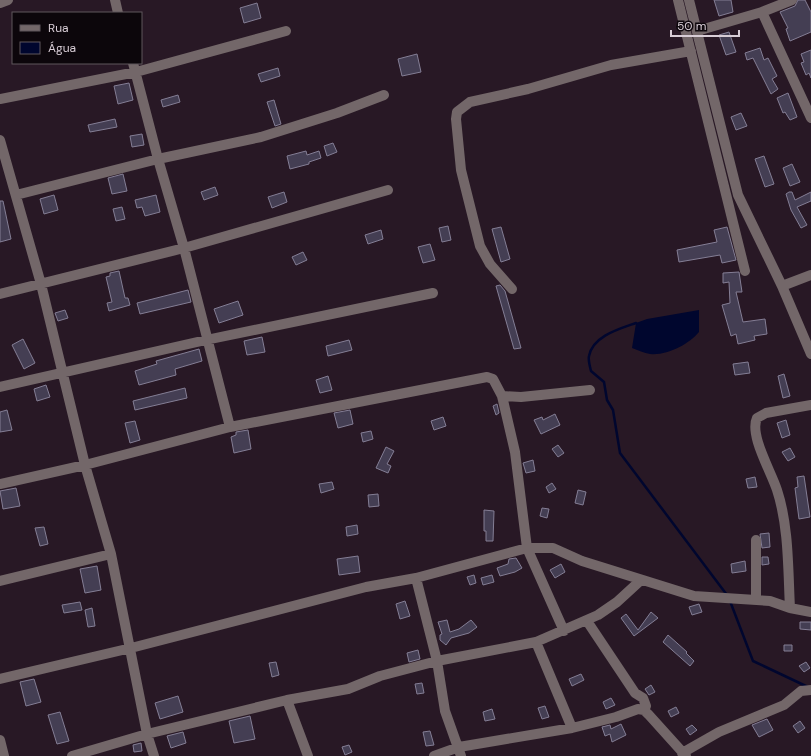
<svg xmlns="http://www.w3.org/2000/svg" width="811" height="756" font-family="'DM Sans',sans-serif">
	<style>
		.water { fill: #00062e }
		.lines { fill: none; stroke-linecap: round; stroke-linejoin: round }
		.stream { stroke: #00062e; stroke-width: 2.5 }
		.building { fill: #443e53; stroke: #847e95 }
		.minor { stroke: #736769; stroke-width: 10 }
	</style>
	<rect width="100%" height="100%" fill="#281825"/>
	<path class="water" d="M699,310v22c-10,12 -32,24 -49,22 -6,-1 -12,-4 -18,-6l4,-25 11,-4z"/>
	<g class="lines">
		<path class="stream" d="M636,323c-17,6 -43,13 -47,33 -1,4 1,11 2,15l13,11 3,18 6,10 7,43 107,142
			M730,601l23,60 55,26"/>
	</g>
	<path class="building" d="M714,0h17l2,12 -14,4z
		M798,0h7l6,12v20l-21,9 -4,-12 2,-1 -8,-16 15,-6z
		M257,3l4,15 -17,5 -4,-15z
		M729,32l7,20 -10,3 -7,-20z
		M760,48l4,12 4,-2 9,18 -5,3 6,10 -7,5 -18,-36 -6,2 -2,-7z
		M811,50v28l-2,-5 -3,2 -5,-12 3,-1 -3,-8z
		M417,54l4,18 -19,4 -4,-17z
		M278,68l2,8 -19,6 -3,-8z
		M129,83l4,17 -15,4 -4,-18z
		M788,93l9,24 -7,3 -5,-8 -2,1 -6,-15z
		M178,95l2,7 -17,5 -2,-7z
		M274,100l7,24 -6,2 -8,-24z
		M741,113l6,13 -11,4 -5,-13z
		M115,119l2,8 -27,5 -2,-7z
		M142,134l2,11 -12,2 -2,-11z
		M333,143l4,9 -10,4 -3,-10z
		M306,151l1,4 12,-4 2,7 -12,4v2l-19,5 -3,-13z
		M764,156l10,28 -9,3 -10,-28z
		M792,164l8,18 -10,4 -7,-18z
		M123,174l4,17 -15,3 -4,-16z
		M215,187l3,8 -14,5 -3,-8z
		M284,192l3,10 -15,6 -4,-11z
		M789,192h3l3,8 16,-8v9l-14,6 10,18 -6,3 -10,-18 -5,-16z
		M54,195l4,15 -14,4 -4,-15z
		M156,195l4,17 -15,4 -3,-9 -5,1 -2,-8z
		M0,201h3l8,38 -11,3z
		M122,207l3,12 -9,2 -3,-12z
		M448,226l3,14 -9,2 -3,-14z
		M501,227l9,32 -9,3 -9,-33z
		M727,227l9,33 -14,3 -2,-8 -41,7 -2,-12 40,-8 -3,-12z
		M381,230l2,9 -15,5 -3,-9z
		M430,244l5,16 -12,3 -5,-16z
		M303,252l4,8 -11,5 -4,-8z
		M119,271l6,27h3l2,7 -21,6 -2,-8 5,-1 -6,-25 4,-1v-3z
		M739,272l3,20h-6l7,30 22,-3 2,15 -13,2 1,4 -17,4 -2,-10 -5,2 -9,-31 8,-2 -1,-21 -6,1v-10z
		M500,285l5,6 16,57 -7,1 -18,-63z
		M188,290l3,12 -51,12 -3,-11z
		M238,301l5,14 -24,8 -5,-14z
		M65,310l3,8 -10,3 -3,-8z
		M262,337l3,15 -18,3 -3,-14z
		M23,339l12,24 -11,6 -12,-24z
		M349,340l3,10 -24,6 -2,-10z
		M199,349l3,12 -27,8 1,6 -37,10 -4,-14 22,-7 -1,-3z
		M748,362l2,11 -15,2 -2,-11z
		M784,374l6,22 -7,2 -5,-22z
		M328,376l4,14 -12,3 -4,-13z
		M46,385l4,12 -13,4 -3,-12z
		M185,388l2,10 -52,12 -2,-9z
		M497,404l2,9 -3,2 -3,-9z
		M7,410l5,20 -12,2v-20z
		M350,410l3,14 -15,4 -4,-15z
		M555,414l5,11 -19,9 -7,-14 8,-3 1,3z
		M443,417l3,9 -12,4 -3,-9z
		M786,420l4,15 -8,3 -5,-15z
		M135,421l5,19 -10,3 -5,-20z
		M248,430l3,19 -17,4 -3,-16 5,-2v-3z
		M371,431l2,8 -10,3 -2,-9z
		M558,445l6,8 -6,4 -6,-8z
		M386,447l8,4 -7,13 4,2 -3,7 -12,-5z
		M790,448l5,9 -7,4 -6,-9z
		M533,460l2,11 -9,2 -3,-10z
		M804,476l6,41 -11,2 -4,-31 3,-1 -1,-10z
		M755,477l2,10 -9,1 -2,-9z
		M332,482l2,7 -13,4 -2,-9z
		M552,483l4,6 -7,4 -3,-6z
		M16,488l4,18 -17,3 -3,-18z
		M578,490l8,2 -3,13 -8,-2z
		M378,494l1,12 -10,1 -1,-12z
		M542,508l7,1 -2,9 -7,-2z
		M484,510l10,1 -1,30h-7v-10h-2z
		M357,525l1,9 -11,2 -1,-9z
		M44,527l4,17 -8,2 -5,-18z
		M769,533l1,14 -8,1 -2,-14z
		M358,556l2,16 -21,3 -2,-16z
		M762,557h6l1,7 -7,1z
		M516,558l6,10 -7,4 -15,4 -3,-8 11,-4 1,-5z
		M745,561l1,10 -14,2 -1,-9z
		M561,564l4,8 -10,6 -5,-8z
		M97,566l4,24 -16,3 -5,-24z
		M474,575l2,8 -6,2 -3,-8z
		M492,575l2,7 -11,3 -2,-7z
		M405,601l5,15 -10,3 -4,-15z
		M80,602l2,8 -18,3 -2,-8z
		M699,604l3,8 -10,3 -3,-8z
		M92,608l3,18 -7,1 -3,-17z
		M651,612l7,6 -24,18 -13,-18 5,-4 12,16z
		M447,620l3,12 9,-3 12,-9 6,7 -8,6 -18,5 -5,7 -6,-5v-5l2,-1 -4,-12z
		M800,622h11v8l-11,-1z
		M668,635l19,17 -1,1 8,8 -4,5 -27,-24z
		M784,645h8v6h-8z
		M418,650l2,9 -11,3 -2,-9z
		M276,662l3,13 -7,2 -3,-14z
		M806,662l4,6 -6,4 -5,-6z
		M581,674l3,6 -12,6 -3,-7z
		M34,679l7,23 -15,4 -6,-24z
		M422,683l2,10 -7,1 -2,-10z
		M651,685l4,7 -6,3 -4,-6z
		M178,696l5,16 -23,7 -5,-16z
		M611,698l4,7 -9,4 -3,-7z
		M545,706l4,11 -7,2 -4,-11z
		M676,707l3,6 -8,4 -3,-6z
		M492,709l3,10 -10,2 -2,-9z
		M60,712l9,29 -12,3 -9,-29z
		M250,716l5,23 -21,4 -5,-22z
		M767,719l6,11 -14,7 -7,-12z
		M800,721l5,7 -7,5 -5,-7z
		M621,724l5,11 -14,7 -2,-8 -5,2 -3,-9 8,-2 1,4z
		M692,725l5,5 -7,5 -4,-6z
		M430,731l4,14 -8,1 -3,-14z
		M183,732l3,11 -15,5 -4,-12z
		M141,743l1,8 -8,1 -1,-7z
		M349,745l3,7 -7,3 -3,-8z"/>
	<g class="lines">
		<path class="minor" d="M115,0l3,13
			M678,0l67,271
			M689,0l49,195 44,91 29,68
			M0,3l8,-3
			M762,12l49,106
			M697,31l65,-19 30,-12
			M133,63l25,96 26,89 46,179
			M0,99l136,-27 150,-41
			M0,140l41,144 44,181 26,89 36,180 7,22
			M16,195l142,-36 103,-22 76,-24 47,-18
			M782,286l29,-11
			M512,289l-22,-25 -10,-18 -19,-76 -5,-51 1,-7 13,-10 58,-13 83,-24 80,-14
			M0,294l184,-46 204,-58
			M0,387l206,-47 227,-47
			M502,396l19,1 69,-7
			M0,484l85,-19 145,-38 257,-50 6,2 9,17 13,56 12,96 37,83
			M416,578l21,83 8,50 16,45
			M0,581l111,-27
			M756,600v-60
			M790,608c-2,-37 -1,-82 -13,-118 -6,-19 -28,-55 -20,-72l9,-5 45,-8
			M587,621l48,72 8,5 3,8 -2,4
			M536,642l36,86
			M0,679l131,-31 235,-61 50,-9 111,-30h26l29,13 112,35 76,5 20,7 21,4
			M287,700l21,56
			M0,740l4,16
			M682,753l37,-21 65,-27 17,-14 10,-1
			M72,756l75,-22 140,-34 61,-11 32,-13 57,-15 99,-19 62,-27 19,-13 24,-22
			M434,756l25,-9 113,-19 44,-11 22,-8 6,1 5,5 37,41"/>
	</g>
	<rect x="12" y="12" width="130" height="52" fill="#0c060b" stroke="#5e565c"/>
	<rect x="20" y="25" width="20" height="6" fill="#736769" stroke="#5e565c"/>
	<text x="48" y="32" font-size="12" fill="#d8cdd6">Rua</text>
	<rect x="20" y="42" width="20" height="12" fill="#00062e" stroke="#5e565c"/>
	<text x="48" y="52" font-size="12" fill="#d8cdd6">Água</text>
	<path d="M671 30v6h68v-6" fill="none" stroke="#d8cdd6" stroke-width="2"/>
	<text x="677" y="30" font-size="12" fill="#d8cdd6" stroke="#0c060b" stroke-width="3" paint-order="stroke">50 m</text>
</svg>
